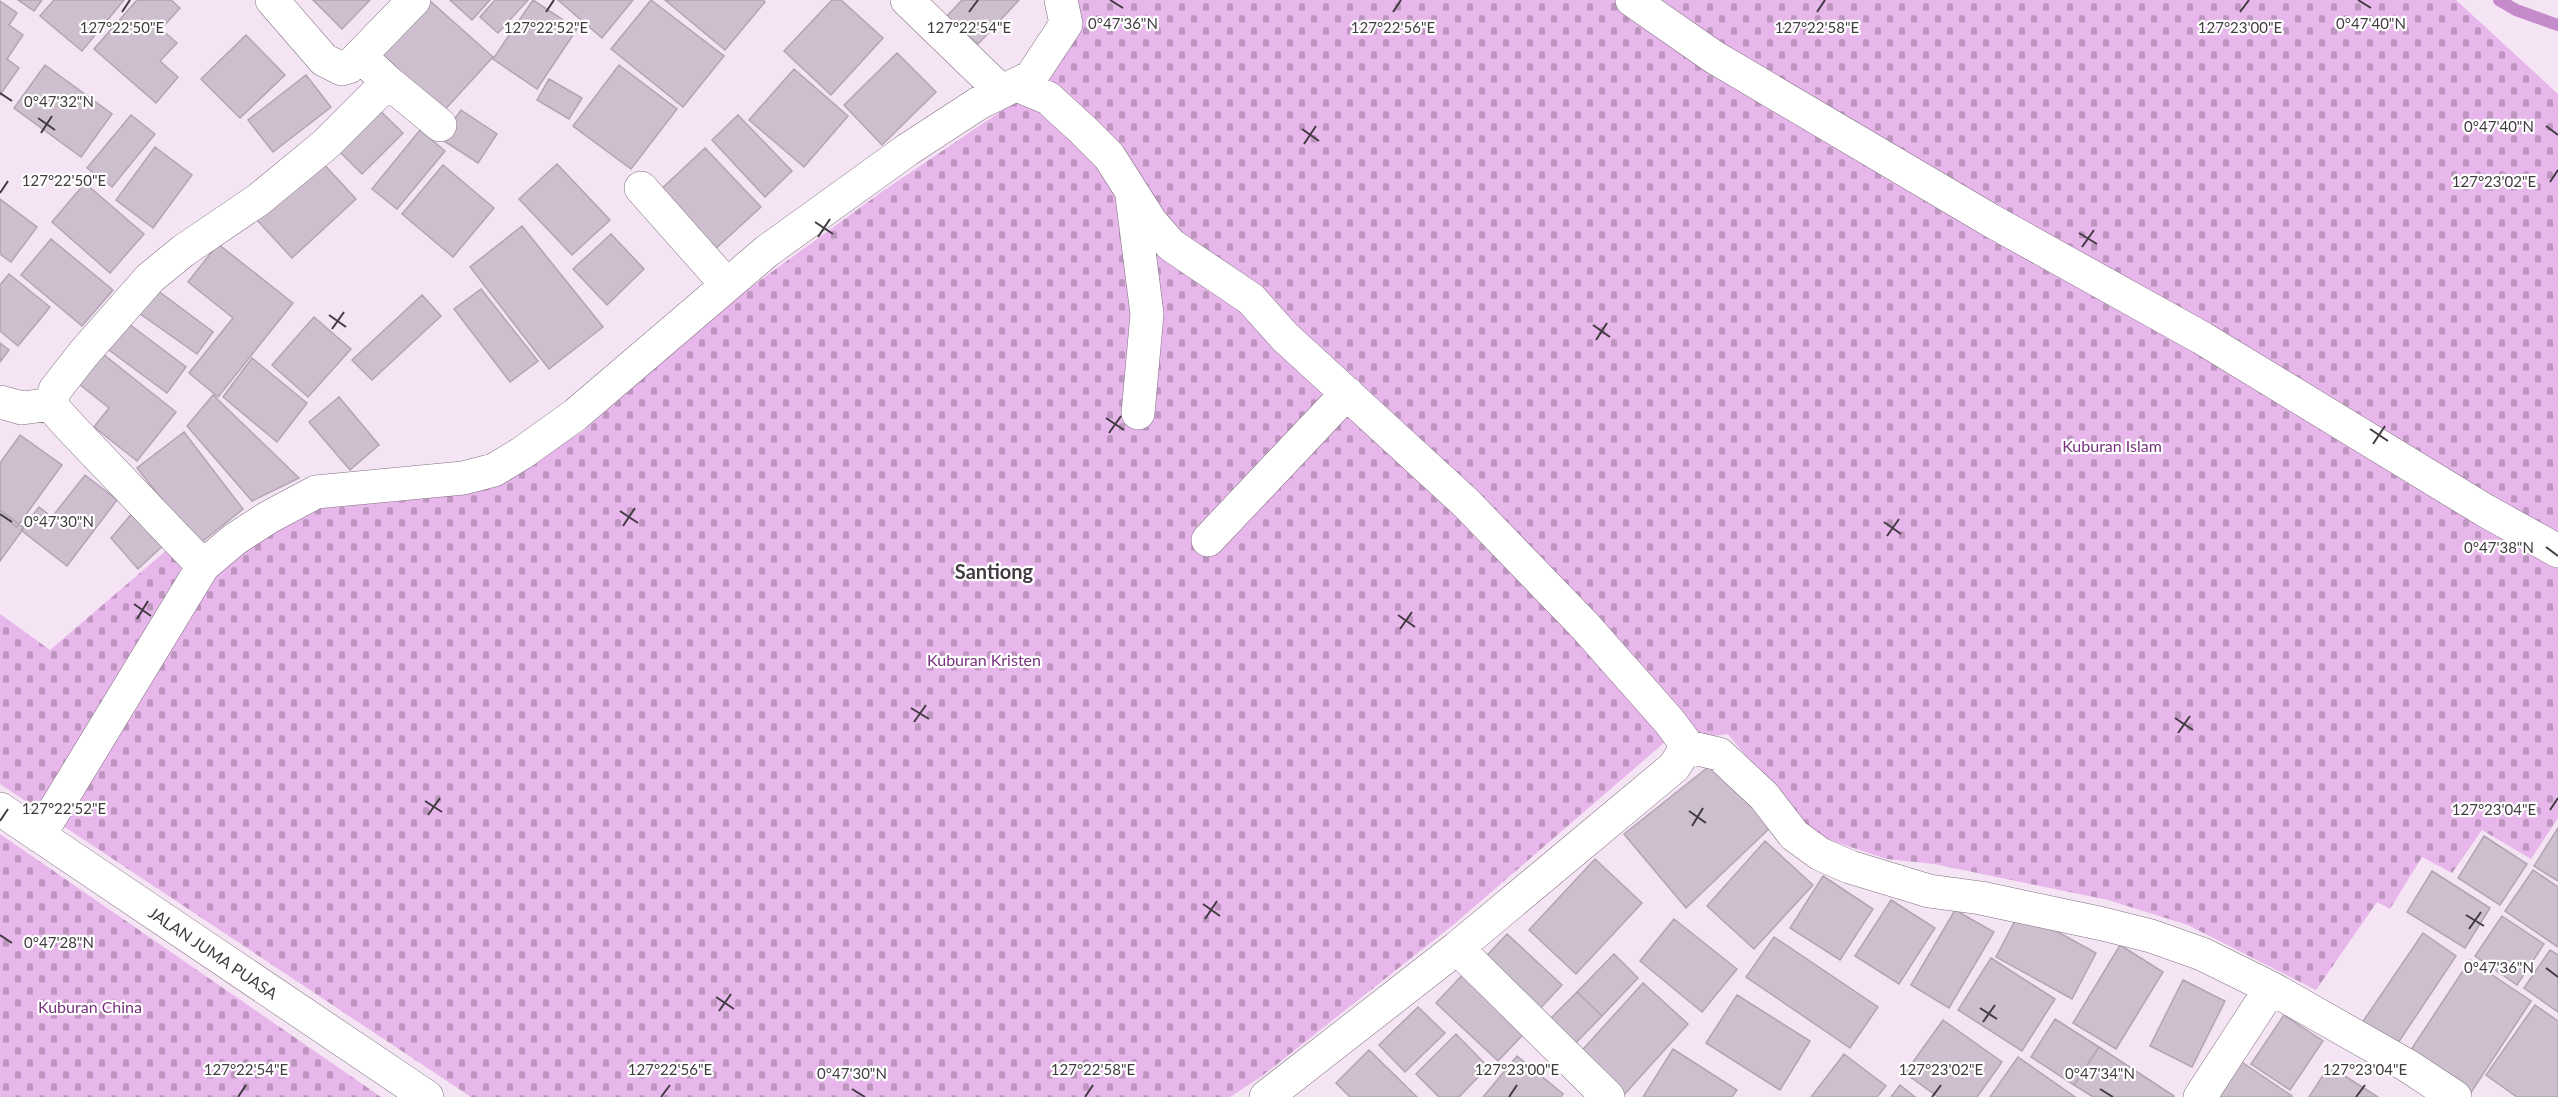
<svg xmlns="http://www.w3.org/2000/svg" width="2558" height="1097" font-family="Lato,sans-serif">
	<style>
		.cemetery { fill: url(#cemetery-stones) }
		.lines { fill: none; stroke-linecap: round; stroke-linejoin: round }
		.stream { stroke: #c58ac9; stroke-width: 12 }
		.building { fill: #cebfcf; stroke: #b3a4b4; stroke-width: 1.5 }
		.minor-casing { stroke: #817281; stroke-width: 34 }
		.minor { stroke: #fff; stroke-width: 33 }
		.ticks { fill: none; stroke: #413b41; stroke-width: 2 }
		.labels { text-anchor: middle; stroke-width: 4.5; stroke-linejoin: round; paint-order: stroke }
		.park-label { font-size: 16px; fill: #78317e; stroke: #fff }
		.street-label { font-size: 16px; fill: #413b41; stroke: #fff }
		.quarter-label { font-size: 20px; font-weight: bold; fill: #413b41; stroke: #fff }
		.ticks-label { font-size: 15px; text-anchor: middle; fill: #413b41; stroke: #fff; stroke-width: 4.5; stroke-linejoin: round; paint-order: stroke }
	</style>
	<defs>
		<pattern id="cemetery-stones" width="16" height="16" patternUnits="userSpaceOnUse" patternTransform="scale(1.5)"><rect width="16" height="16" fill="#e7b6ea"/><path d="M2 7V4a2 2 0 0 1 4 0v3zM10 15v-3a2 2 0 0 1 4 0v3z" fill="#bd95bf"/></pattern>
	</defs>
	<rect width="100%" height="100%" fill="#f4e4f4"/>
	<path class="cemetery" d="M1071,0h1385l102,94v724l-27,41 -49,-29 -30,43 -30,-16 -32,52 -13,-7 -61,88 -128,-65 -80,-25 -174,-36 -47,-5 -79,-26 -80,-99 -32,4 -524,-510 -129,-145z
		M1025,95l205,193 287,282 148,172 -212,183 -191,151 -32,21h-759l-471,-313v-170l50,36 125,-107 39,32 97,-70 163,-12 108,-61 154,-134 147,-107z
		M0,834l381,263h-381z"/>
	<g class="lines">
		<path class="stream" d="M2499,0l17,10 42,15"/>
	</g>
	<path class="building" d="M18,0h24l-8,11z
		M54,0h70l-42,51 -42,-35z
		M137,0h34l9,8 -19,21 16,14 -17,18 18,16 -22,26 -62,-54z
		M313,0h57l-28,29z
		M429,0l64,57 -53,58 -64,-57z
		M450,0h40l-18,20z
		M495,0h33l-30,33 -18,-16z
		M533,0l44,29 -40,60 -44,-30z
		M558,0h75l-31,38z
		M651,0l73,56 -41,51 -72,-58z
		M665,0h98l2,2 -40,48z
		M832,0h9l42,38 -52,57 -47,-44z
		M962,0h57l-41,44 -31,-28z
		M0,1l17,12 -8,12 14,10 -16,24 12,9 -19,27z
		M246,35l39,40 -45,43 -39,-39z
		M897,53l39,39 -54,53 -38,-40z
		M45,65l67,49 -31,43 -67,-49z
		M619,65l58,44 -46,60 -58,-43z
		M794,69l54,47 -44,51 -55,-47z
		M306,75l25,32 -58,45 -25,-32z
		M549,79l33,19 -13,21 -32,-19z
		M374,105l29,28 -41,41 -28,-28z
		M461,110l36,24 -19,29 -37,-24z
		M131,115l24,19 -43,53 -25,-19z
		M738,115l54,56 -27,26 -53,-57z
		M420,130l25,21 -48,58 -25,-20z
		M155,147l37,28 -39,53 -37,-28z
		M705,148l56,59 -48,44 -56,-58z
		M319,159l37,40 -64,59 -37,-40z
		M557,164l53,56 -38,35 -53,-56z
		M443,165l51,43 -41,49 -51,-43z
		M85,183l59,51 -34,39 -58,-51z
		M0,199l37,28 -26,35 -11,-8z
		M522,226l81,101 -54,42 -79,-102z
		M611,234l33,35 -37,36 -34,-36z
		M51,239l62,51 -31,36 -61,-51z
		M218,244l75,59 -75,94 -29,-24 44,-55 -45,-36z
		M9,274l41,33 -32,39 -18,-15v-46z
		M149,284l64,48 -16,22 -65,-46z
		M481,289l57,72 -28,21 -56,-73z
		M422,295l19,21 -69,64 -20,-20z
		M314,317l37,32 -43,48 -36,-32z
		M125,321l61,46 -19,26 -62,-46z
		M0,343l9,7 -9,12z
		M93,346l83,66 -39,49 -43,-34 15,-19 -40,-32z
		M252,358l55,45 -30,39 -54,-45z
		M213,395l86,83 -47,23 -65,-75z
		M339,397l40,48 -29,25 -41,-48z
		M184,432l59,77 -45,36 -61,-77z
		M20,435l42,30 -45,62 -17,-13v-51z
		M85,475l32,25 -50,66 -46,-36 18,-23 13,10z
		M0,510l24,18 -24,33z
		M134,511l35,29 -31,29 -27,-31z
		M1712,764l62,60 -88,84 -62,-74z
		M2558,828v53l-24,-15z
		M2484,836l43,28 -27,41 -42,-27z
		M1765,841l48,44 -59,64 -47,-43z
		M1595,859l47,44 -66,71 -47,-44z
		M2533,870l25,17v60l-53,-36z
		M2432,871l58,37 -25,40 -58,-36z
		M1823,876l50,33 -33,51 -50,-32z
		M1891,900l44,28 -36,56 -44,-28z
		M1955,910l39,22 -45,76 -38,-23z
		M2020,911l76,42 -24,46 -76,-42z
		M2502,916l42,28 -27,41 -42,-29z
		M1674,919l63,50 -35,43 -62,-51z
		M2423,933l33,23 -60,90 -34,-23z
		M1507,934l55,51 -28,30 -55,-51z
		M1774,937l104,70 -28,41 -104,-71z
		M2120,945l43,27 -47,77 -43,-26z
		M2550,950l8,5v57l-34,-24z
		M1614,954l24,24 -36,38 -25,-24z
		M1991,958l64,41 -33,52 -64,-41z
		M2470,960l61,41 -63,96 -63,-38z
		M1469,968l62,58 -33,35 -62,-58z
		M2183,980l42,21 -33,66 -42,-21z
		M1643,983l45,41 -66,73 -46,-40z
		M1577,992l25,24 -35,36 -25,-25z
		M1737,995l73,46 -30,49 -74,-47z
		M2535,1005l23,16v76h-41l-31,-22z
		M1418,1007l27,26 -40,39 -26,-27z
		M2284,1015l39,26 -33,49 -39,-26z
		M2055,1019l44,28 -25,38 -43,-28z
		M1943,1020l59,42 -25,35h-39l-33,-24z
		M1456,1034l32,33 -29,30h-20l-23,-23z
		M2099,1047l75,49v1h-81l-19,-12z
		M1673,1049l64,41 -5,7h-89z
		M1369,1050l48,47h-67l-14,-14z
		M1844,1054l42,32 -9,11h-66z
		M1517,1056l46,38 -2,3h-78z
		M2233,1056l59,40v1h-87z
		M2018,1057l57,40h-85z
		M2329,1066l49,31h-69z
		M1900,1085l15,12h-24z"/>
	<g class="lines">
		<g class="minor-casing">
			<path id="minor" d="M272,0l52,60 18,9 7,-2 65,-67
				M907,0l94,91
				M1632,0l82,57 276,163 212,118 284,173 72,40
				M388,82l52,43
				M1017,85l31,13 35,32 26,26 42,66 20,23 80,54 34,38 181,166 119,123 84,95 15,20 -1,12 -9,14 -217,181 -191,149
				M641,188l86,97
				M1132,196l15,118 -9,99
				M0,402l22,6 31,-4
				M1208,540l139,-147
				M203,566l-127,-133 -21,-23 -3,-10 3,-10 29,-37 66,-75 33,-27 75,-51 68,-56 62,-62 -28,-26
				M1684,746l35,8 45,42 30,39 26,19 30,13 79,24 52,7 122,26 48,12 51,18 69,34 137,78 47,31
				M0,809l427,288
				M39,836l164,-270 32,-27 34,-22 47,-25 147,-14 31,-8 28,-17 53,-38 192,-164 140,-101 72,-47 52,-26 35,-53 -5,-24
				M1457,948l151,149
				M2200,1097l71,-109"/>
		</g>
		<use href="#minor" class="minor"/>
	</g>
	<path class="ticks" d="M1110,0l13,8M2358,0l13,8M122,12l8,-12M546,12l8,-12M969,12l9,-12M1393,12l8,-12M1817,12l8,-12M2240,12l9,-12M0,93l12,8M38,118l17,12M2546,126l12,9M1302,129l17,12M41,133l11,-17M1304,144l12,-18M2550,182l8,-12M0,193l8,-12M815,222l18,12M2079,233l18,11M818,237l12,-18M2082,247l12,-17M329,315l17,12M1593,325l17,12M332,329l12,-17M1596,340l11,-17M1106,418l18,12M2370,429l18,12M1109,433l12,-17M2373,444l12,-18M620,511l18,12M0,514l12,8M1884,522l17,12M623,526l12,-18M1887,536l12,-17M2546,547l12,9M134,604l17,12M1398,615l17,12M137,619l11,-18M1400,629l12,-17M911,708l18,11M2175,718l18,12M914,722l12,-17M2178,733l12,-17M425,801l17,11M2550,810l8,-12M1689,811l17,12M428,815l12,-17M0,821l8,-12M1692,826l11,-18M1203,904l17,12M2466,915l18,11M1205,919l12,-18M2469,929l12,-17M0,935l12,8M2546,968l12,9M716,997l18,12M1980,1008l17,11M719,1011l12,-17M1983,1022l12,-17M852,1089l13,8M2100,1089l13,8M238,1097l8,-12M661,1097l9,-12M1085,1097l8,-12M1509,1097l8,-12M1932,1097l9,-12M2356,1097l9,-12"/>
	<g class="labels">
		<g class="park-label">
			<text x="2112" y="452">Kuburan Islam</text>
			<text x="984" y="666">Kuburan Kristen</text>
			<text x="90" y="1013">Kuburan China</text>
		</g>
		<g class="street-label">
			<text transform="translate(213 953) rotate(34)" y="6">JALAN JUMA PUASA</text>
		</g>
		<g class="quarter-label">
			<text x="994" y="579">Santiong</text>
		</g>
	</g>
	<g class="ticks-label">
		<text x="2371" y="29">0°47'40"N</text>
		<text x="1123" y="29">0°47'36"N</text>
		<text x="122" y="33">127°22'50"E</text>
		<text x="546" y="33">127°22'52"E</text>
		<text x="969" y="33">127°22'54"E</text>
		<text x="1393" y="33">127°22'56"E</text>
		<text x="1817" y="33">127°22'58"E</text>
		<text x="2240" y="33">127°23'00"E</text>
		<text x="59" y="107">0°47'32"N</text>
		<text x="2499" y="132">0°47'40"N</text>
		<text x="64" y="186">127°22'50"E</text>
		<text x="2494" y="187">127°23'02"E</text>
		<text x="59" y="527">0°47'30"N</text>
		<text x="2499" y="553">0°47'38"N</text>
		<text x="64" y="814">127°22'52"E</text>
		<text x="2494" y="815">127°23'04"E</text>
		<text x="59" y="948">0°47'28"N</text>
		<text x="2499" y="973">0°47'36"N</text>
		<text x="246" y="1075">127°22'54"E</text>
		<text x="670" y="1075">127°22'56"E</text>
		<text x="1093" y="1075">127°22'58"E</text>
		<text x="1517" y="1075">127°23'00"E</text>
		<text x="1941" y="1075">127°23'02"E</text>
		<text x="2365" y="1075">127°23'04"E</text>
		<text x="852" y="1079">0°47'30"N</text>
		<text x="2100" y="1079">0°47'34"N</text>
	</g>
</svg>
